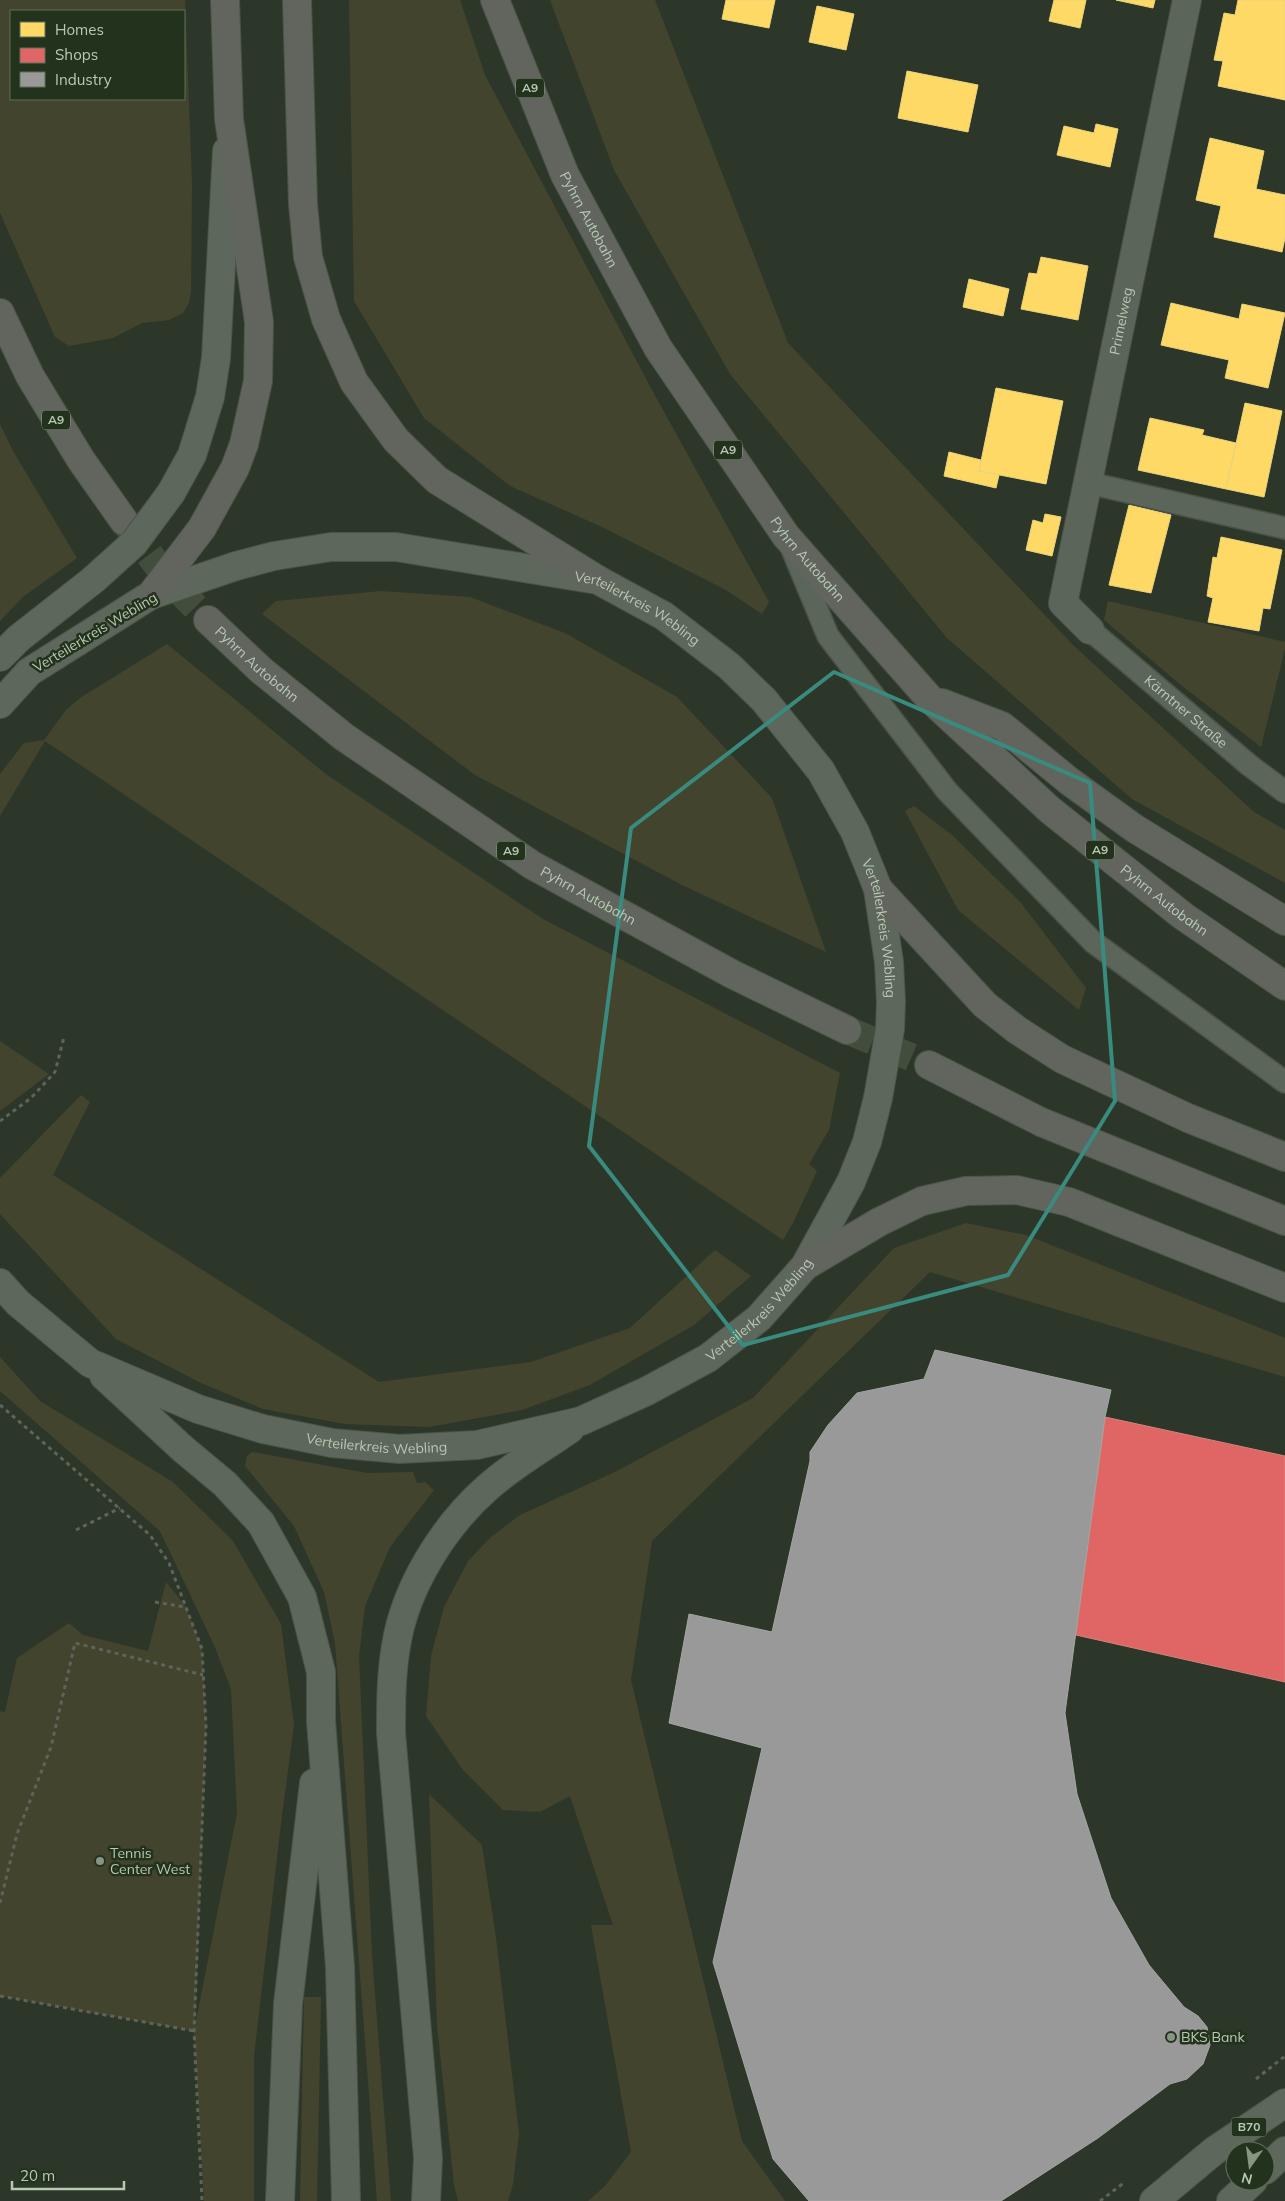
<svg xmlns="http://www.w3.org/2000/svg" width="1285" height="2201" font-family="Mulish,sans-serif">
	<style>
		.green { fill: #43442e; fill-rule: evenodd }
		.homes { fill: #ffd966; stroke: #ead47d }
		.shops { fill: #e06666; stroke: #d4847d }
		.industry { fill: #999; stroke: #a2a7a1 }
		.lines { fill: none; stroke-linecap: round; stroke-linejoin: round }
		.motorway-tunnel { stroke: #424d3e; stroke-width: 28; stroke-dasharray: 28 14; stroke-linecap: butt }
		.service-casing { stroke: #4a5247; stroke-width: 24 }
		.minor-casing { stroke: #4a5247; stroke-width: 30 }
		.primary-casing { stroke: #4a5447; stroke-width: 30 }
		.motorway-casing { stroke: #495346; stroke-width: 30 }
		.path { stroke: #5d6459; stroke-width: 3; stroke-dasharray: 4 4; stroke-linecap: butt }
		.service { stroke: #5c6559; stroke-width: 21 }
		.minor { stroke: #5c6559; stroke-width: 28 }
		.primary { stroke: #5e675b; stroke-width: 28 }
		.motorway { stroke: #61655e; stroke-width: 28 }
		.primary-bridge-casing { stroke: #4a5447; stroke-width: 30; stroke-linecap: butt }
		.motorway-bridge-casing { stroke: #495346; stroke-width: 30; stroke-linecap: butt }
		.primary-bridge { stroke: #5e675b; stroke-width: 28 }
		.motorway-bridge { stroke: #61655e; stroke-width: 28 }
		.marked { fill: none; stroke: #398b7f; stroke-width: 4; stroke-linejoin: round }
		.poi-dot { fill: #879683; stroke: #23321c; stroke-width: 2 }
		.labels { text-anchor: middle; stroke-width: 5; stroke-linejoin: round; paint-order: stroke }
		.shield { fill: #23321c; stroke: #8b9c86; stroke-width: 1 }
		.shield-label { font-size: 12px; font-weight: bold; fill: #b8c9b3 }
		.street-label { font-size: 14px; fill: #b8c9b3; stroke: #23321c }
		.poi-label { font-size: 14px; fill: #b8c9b3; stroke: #23321c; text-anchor: start }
	</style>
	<rect width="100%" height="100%" fill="#2d3729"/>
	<path class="green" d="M0,0h185l7,183 -1,108 -2,12 -6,10 -14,7 -27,3 -29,15 -44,8 -14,-9 -55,-124zM11,11h173v88h-173z
		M349,0h111l25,75 167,315 117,212 -7,12 -36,-24 -124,-63 -92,-41 -86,-68 -70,-117z
		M550,0h105l133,343 285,302 181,167 31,18v53l-153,-84 -185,-161 -217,-264 -116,-204z
		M0,424l13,27 64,107 -54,39 -23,24z
		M381,591l89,6 95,36 112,64 95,101 54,154 -144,-67 -207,-110 -213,-161 14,-13z
		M1108,601l177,41v7l-24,98 -80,-62 -77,-65z
		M167,644l160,131 216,144 297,154 -11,57 -20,34 8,7 -24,52 -10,17 -738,-499 -45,75v-42l24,-31 20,-3 22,-30 14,-12z
		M914,806l38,29 69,68 65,85 -7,22 -121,-100 -53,-99z
		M0,1041l49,33 -49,37z
		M81,1095l9,7 -37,73 326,207 152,-20 99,-34 85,-78 36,26 -57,49 -104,60 -68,25 -93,17 -84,-3 -82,-15 -62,-26 -85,-44 -116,-125v-36z
		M966,1223l60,12 259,103v39l-355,-105 -278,269 -21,139 111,461 43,60h-197l17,-15 26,-34 -40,-227h22l-43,-129 -30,16 -37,-2 -40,-40 -37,-54 5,-60 13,-49 24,-46 23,-24 29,-22 95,-43 138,-74 141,-150z
		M0,1357l40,44 133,81 60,59 48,83 13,101 -13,98 -27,233v145h-50l-10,-170 -194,-35v-285l5,1 12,-54 52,-35 14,12 65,16 18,-69 20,25 16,42 4,77 -11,300 42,-213 -6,-124 -17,-44 -54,-114 -160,-140z
		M252,1452l115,21 46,-1 4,11 8,-1 9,8 -44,57 -25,59 -6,50 13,299 19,246h-14l-42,-558 -11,-51 -30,-66 -49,-60 2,-10z
		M429,1794l53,51 14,93 23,196 -6,50 -5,17h-50l-4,-16 -17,-160z
		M304,1997h17l-4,204h-17z"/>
	<path class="homes" d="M726,0h49l-6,28 -47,-9z
		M1054,0h32l-6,28 -31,-7z
		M1116,0h39l-2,8z
		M1238,0h47v100l-67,-14 5,-25 -9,-1 10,-47 11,2z
		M817,6l37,8 -8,36 -37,-8z
		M907,71l71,14 -10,47 -70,-14z
		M1096,124l22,5 -8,38 -53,-12 7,-29 30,7z
		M1210,138l54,13 -8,38 29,6v43l-3,14 -68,-15 7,-31 -25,-6z
		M1041,257l47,9 -10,54 -57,-11 8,-36 8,1z
		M969,279l40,10 -6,27 -40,-9z
		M1171,303l68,16 3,-15 43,9 -17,75 -43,-10 4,-18 -68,-15z
		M996,388l67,13 -17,83 -67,-13z
		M1245,403l37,8 -18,86 -38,-8z
		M1150,418l54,12 -2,5 34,8 -10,46 -88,-19z
		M949,452l32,8 -2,11 20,4 -3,13 -52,-12z
		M1129,505l42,10 -20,78 -42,-8z
		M1045,514l16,3 -9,39 -26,-6 7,-30 10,3z
		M1221,537l61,13 -12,59 -7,-1 -4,23 -51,-9 5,-24 -6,-2 6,-39 4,1z"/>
	<path class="shops" d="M1105,1417l180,39v226l-209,-47z"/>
	<path class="industry" d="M935,1350l176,40 -6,27 -40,296 12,81 34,104 38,67 35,42 14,9 9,11 3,18 -7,19 -16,15 -17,5 -72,54 -97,63h-192l-36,-42 -60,-197 49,-214 -93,-25 20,-109 83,18 38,-171v-9l18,-27 29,-32 67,-14z"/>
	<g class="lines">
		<path class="motorway-tunnel" d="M124,521l43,57 41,42
			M847,1030l82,35"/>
		<g class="service-casing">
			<g id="service">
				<path d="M1089,483l196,45"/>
				<path d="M792,549l36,87 119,155 146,151 192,140"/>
				<path id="s1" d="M1090,630l159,135 36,27"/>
			</g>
		</g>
		<g class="minor-casing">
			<g id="minor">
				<path id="s2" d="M1090,630l-27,-27 124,-603"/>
			</g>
		</g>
		<g class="primary-casing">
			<g id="primary">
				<path d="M171,493l21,-38 18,-58 6,-39 11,-207"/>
				<path id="s3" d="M236,566l38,-10 57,-9h65l202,33 66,36 65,50 35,34 57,71 34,61 23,57 11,73 2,40"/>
				<path d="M0,657l19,-19 74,-58"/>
				<path d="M0,704l29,-32 122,-77"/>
				<path id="s4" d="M0,1283l18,20 72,60 108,46 65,20 69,14 68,6 77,-4 104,-24 66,-30 61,-33 51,-40 46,-52 46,-84 16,-40 11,-44"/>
				<path d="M104,1376l79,73 42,35 36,39 41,74 19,75v49l19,246 6,234"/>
				<path d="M1265,2170l20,-19"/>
				<path d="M280,2201l8,-197 26,-221"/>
				<path d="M426,2201l2,-43 -37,-425c0,-29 0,-58 5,-87 9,-58 47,-119 91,-158 24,-22 56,-40 83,-59"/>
				<path d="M1154,2201l60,-50 71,-48"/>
				<path d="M1231,2201l22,-20"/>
			</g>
		</g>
		<g class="motorway-casing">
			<g id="motorway">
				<path d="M297,0l6,204 5,53 18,62 28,63 42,58 41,40 161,100"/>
				<path id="s5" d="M495,0l70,175 93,173 128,188 143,162 121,112 133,106 102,70"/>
				<path d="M0,313l30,63 51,84 43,61"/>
				<path d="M202,528l33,-60 9,-24 14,-63 1,-59 -30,-203 -4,-119"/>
				<path id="s6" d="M208,620l54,51 82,66 188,128 200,109 115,56"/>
				<path d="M942,703l60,23 67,55 65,47 151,93"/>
				<path d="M878,889l107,116 32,25 45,29 126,59 97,39"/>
				<path d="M929,1065l112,57 244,99"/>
				<path d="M805,1266l74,-44 43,-21 44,-10 51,-1 52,12 216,86"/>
			</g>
		</g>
		<path class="path" d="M0,1121l31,-23 24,-26 9,-35
			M0,1405l150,130 19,28 33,86 4,77 -12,305 8,170
			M76,1530l44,-22
			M155,1602l30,5
			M0,1903l17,-69 34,-87 24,-104 128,32
			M0,1996l194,35
			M1256,2079l29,-23
			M1100,2201l25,-19"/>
		<use href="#service" class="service"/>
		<use href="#minor" class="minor"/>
		<use href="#primary" class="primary"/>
		<use href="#motorway" class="motorway"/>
		<g class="primary-bridge-casing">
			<path id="primary-bridge" d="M93,580l41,-37 37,-50
				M151,595l85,-29
				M878,1098l12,-69 1,-27"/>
		</g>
		<g class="motorway-bridge-casing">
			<path id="motorway-bridge" d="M151,595l51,-67"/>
		</g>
		<use href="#primary-bridge" class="primary-bridge"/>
		<use href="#motorway-bridge" class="motorway-bridge"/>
	</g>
	<path class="marked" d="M834,672l256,111 25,318 -107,174 -265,70 -154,-199 42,-318z"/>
	<g class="poi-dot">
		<circle cx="100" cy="1861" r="5"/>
		<circle cx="1171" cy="2037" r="5"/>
	</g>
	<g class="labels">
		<g class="shield">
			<rect x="516" y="78.5" width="28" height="19" rx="4"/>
			<rect x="42" y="410.5" width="28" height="19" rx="4"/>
			<rect x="714" y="440.5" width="28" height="19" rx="4"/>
			<rect x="1086" y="840.5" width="28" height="19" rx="4"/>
			<rect x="497" y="841.5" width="28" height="19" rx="4"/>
			<rect x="1231.5" y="2117.5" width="35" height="19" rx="4"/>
		</g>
		<g class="shield-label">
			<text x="530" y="92">A9</text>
			<text x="56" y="424">A9</text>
			<text x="728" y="454">A9</text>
			<text x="1100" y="854">A9</text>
			<text x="511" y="855">A9</text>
			<text x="1249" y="2131">B70</text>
		</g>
		<g class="street-label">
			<text dy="5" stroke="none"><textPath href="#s5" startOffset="239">Pyhrn Autobahn</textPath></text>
			<text dy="5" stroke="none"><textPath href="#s2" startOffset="326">Primelweg</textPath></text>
			<text dy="5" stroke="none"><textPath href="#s5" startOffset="644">Pyhrn Autobahn</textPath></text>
			<text dy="5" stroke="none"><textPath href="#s3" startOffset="414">Verteilerkreis Webling</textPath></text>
			<text transform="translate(95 632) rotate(-31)" y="5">Verteilerkreis Webling</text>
			<text dy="5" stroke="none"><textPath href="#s6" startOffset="66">Pyhrn Autobahn</textPath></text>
			<text dy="5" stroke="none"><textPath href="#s1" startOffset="126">Kärntner Straße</textPath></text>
			<text dy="5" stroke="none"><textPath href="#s6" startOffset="471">Pyhrn Autobahn</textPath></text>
			<text dy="5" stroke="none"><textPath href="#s5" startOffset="1139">Pyhrn Autobahn</textPath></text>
			<text dy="5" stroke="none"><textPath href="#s3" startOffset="834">Verteilerkreis Webling</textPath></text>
			<text dy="5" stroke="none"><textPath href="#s4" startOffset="841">Verteilerkreis Webling</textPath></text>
			<text dy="5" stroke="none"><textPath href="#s4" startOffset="421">Verteilerkreis Webling</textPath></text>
		</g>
		<g class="poi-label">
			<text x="110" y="1858">Tennis<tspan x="110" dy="16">Center West</tspan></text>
			<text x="1181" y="2042">BKS Bank</text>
		</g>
	</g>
	<rect x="10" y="10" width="175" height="90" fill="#23321c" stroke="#5f6e58"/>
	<rect x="20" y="22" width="25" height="15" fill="#ffd966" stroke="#5f6e58"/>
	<text x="55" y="35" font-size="15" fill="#b8c9b3">Homes</text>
	<rect x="20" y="48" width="25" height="15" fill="#e06666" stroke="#5f6e58"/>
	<text x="55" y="60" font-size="15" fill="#b8c9b3">Shops</text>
	<rect x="20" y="72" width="25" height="15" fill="#999999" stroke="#5f6e58"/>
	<text x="55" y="85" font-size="15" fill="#b8c9b3">Industry</text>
	<g transform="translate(1250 2166) rotate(194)"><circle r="24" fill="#23321c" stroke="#5f6e58"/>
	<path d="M0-4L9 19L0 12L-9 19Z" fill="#879683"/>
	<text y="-8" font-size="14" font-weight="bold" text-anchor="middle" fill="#b8c9b3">N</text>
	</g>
	<path d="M12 2181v8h112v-8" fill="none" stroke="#b8c9b3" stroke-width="2.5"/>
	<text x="20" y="2181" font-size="15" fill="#b8c9b3" stroke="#23321c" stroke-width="4" paint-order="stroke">20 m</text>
</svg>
